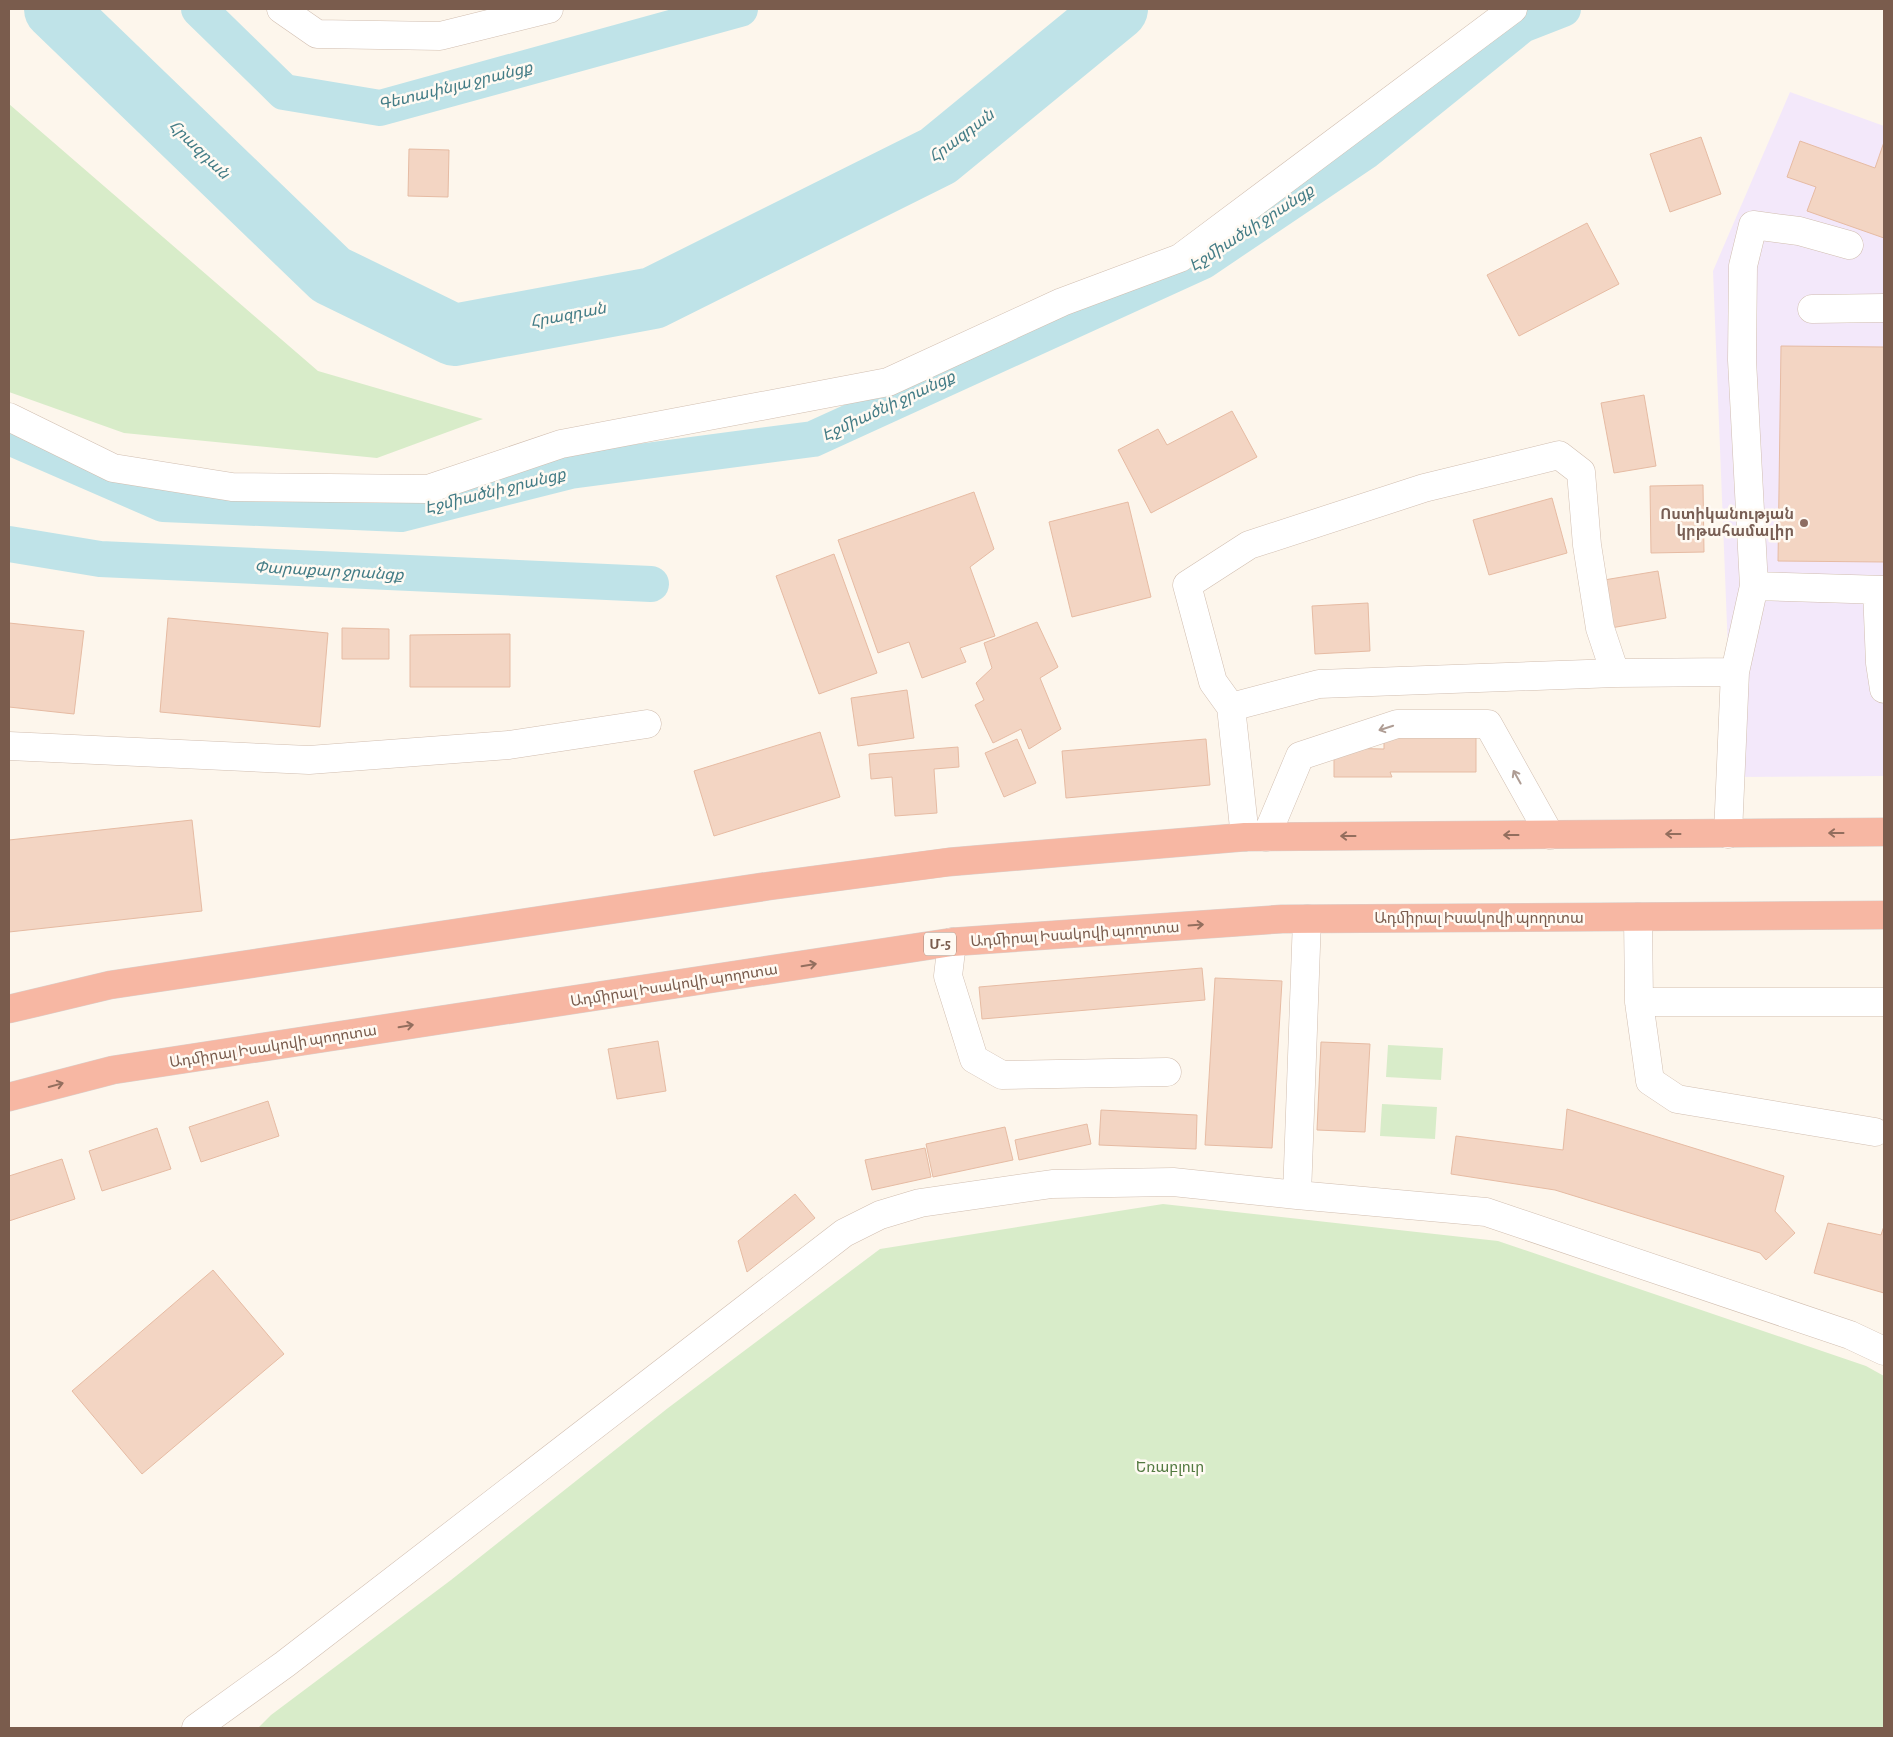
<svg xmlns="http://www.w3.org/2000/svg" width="1893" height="1737" font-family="'Alegreya Sans','Noto Sans Armenian',sans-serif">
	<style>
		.education { fill: #f3e8fa }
		.green { fill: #d8ecc9 }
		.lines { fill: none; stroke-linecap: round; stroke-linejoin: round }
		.canal { stroke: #bfe3e8; stroke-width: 36 }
		.river { stroke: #bfe3e8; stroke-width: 62 }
		.building { fill: #f3d5c3; stroke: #e6bba3 }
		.minor-casing { stroke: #d1beb0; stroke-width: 29 }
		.highway-casing { stroke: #dad1cd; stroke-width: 29 }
		.minor { stroke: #fff; stroke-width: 28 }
		.highway { stroke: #f7b7a3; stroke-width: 28 }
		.oneway { stroke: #af9d94 }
		.oneway2 { stroke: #936e5e }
		.education-dot { fill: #8d6e63; stroke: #fffaf3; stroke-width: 2 }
		.labels { text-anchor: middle; stroke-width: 5; stroke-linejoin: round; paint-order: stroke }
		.shield { fill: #fffaf3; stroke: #a28b7f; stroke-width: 1 }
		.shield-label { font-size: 14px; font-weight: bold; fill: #7a5c4d }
		.education-label { font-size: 15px; font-weight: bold; fill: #785e54; stroke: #fffaf3; text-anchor: end }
		.street-label { font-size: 15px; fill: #7a5c4d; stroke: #fffaf3 }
		.park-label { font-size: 15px; fill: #537a41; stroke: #fffaf3 }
		.water-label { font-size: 16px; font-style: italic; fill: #437c86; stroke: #fffaf3 }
	</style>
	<rect width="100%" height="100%" fill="#fdf6ec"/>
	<path class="education" d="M1790,92l94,34v650l-151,1 -20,-506z"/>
	<path class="green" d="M9,104l309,267 165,48 -106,39 -253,-25 -115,-41z
		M1388,1045l55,3 -2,32 -55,-3z
		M1382,1104l55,3 -2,32 -55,-3z
		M1163,1204l335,37 368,125 18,10v352h-1626l13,-13 180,-135 217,-172 212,-159z"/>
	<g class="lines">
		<path class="canal" d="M199,9l85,83 96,16 360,-99
			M9,437l154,67 238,10 169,-43 243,-32 390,-178 163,-110 156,-126 41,-16
			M9,544l91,15 551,25"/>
		<path class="river" d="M55,9l276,266 123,60 199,-37 285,-142 179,-147"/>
	</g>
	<path class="building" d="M1701,137l20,57 -51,18 -20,-58z
		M1800,141l75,27 9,-26v96l-77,-27 9,-24 -29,-10z
		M409,149l40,1 -1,47 -40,-1z
		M1587,223l32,61 -100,52 -32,-61z
		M1781,346l103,1v215l-106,-1z
		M1644,395l12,71 -42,7 -13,-70z
		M1232,411l25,46 -106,56 -33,-63 40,-21 9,16z
		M1703,485l1,67 -53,1 -1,-67z
		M974,492l20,57 -24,18 25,69 -35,12 6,14 -44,16 -13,-36 -31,11 -40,-113z
		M1552,498l15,55 -78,22 -16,-55z
		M1128,502l23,95 -79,20 -23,-95z
		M834,554l43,119 -58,21 -43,-118z
		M1658,571l8,47 -55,10 -7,-48z
		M1368,603l2,48 -55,3 -3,-48z
		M168,618l160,15 -8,94 -160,-15z
		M1037,622l21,45 -18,11 21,51 -32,20 -8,-20 -28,14 -18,-38 9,-5 -8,-17 16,-15 -8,-25z
		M9,623l75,8 -10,83 -65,-7z
		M342,628l47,1v30h-47z
		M510,634v53h-100v-52z
		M907,690l7,48 -56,8 -7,-48z
		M1384,721l92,1v50h-86l2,5h-58v-29l50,1z
		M820,732l20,65 -126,39 -20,-65z
		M1017,739l19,44 -32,14 -19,-44z
		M1206,739l4,46 -144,13 -4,-47z
		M958,747l1,20 -25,2 3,44 -42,3 -3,-39 -21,2 -2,-25z
		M192,820l10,91 -193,21v-92z
		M1202,968l3,32 -223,19 -3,-32z
		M1215,978l67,3 -10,167 -67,-3z
		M658,1041l8,50 -49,8 -9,-50z
		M1321,1042l49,2 -5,88 -48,-2z
		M268,1101l11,35 -78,26 -12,-35z
		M1567,1109l217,67 -9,35 20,22 -29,27 -6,-7 -205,-63 -104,-16 5,-38 107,14z
		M1101,1110l96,5 -1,34 -97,-4z
		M1087,1124l4,20 -72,16 -4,-20z
		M1005,1127l8,33 -80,17 -7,-33z
		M157,1128l14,41 -69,22 -13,-40z
		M925,1148l6,29 -59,13 -7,-30z
		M62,1159l13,40 -66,22v-45z
		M795,1194l20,24 -68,54 -9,-31z
		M1828,1223l53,12 3,-9v67l-70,-20z
		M213,1270l71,84 -142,120 -70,-83z"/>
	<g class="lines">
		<g class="minor-casing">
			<path id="minor" d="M281,9l36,25 123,2 109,-27
				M1812,309l72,-1
				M9,417l104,51 119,19 196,2 133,-45 327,-62 174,-80 118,-44 333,-249
				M1754,586l130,4
				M1877,590l3,73 4,26
				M1231,707l88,-23 296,-11 120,-1
				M9,746l300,14 200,-15 138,-21
				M1728,834l7,-162 19,-86 -12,-226 1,-94 10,-41 46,6 50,14
				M1245,837l-14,-130 -18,-25 -26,-97 62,-40 175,-57 135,-33 22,17 6,73 13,83 15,45
				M1266,837l34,-81 97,-32h91l62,111
				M1638,917l1,85 11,79 27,18 198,33
				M952,942l-4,34 26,83 28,16 165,-3
				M1639,1002h245
				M1297,1195l10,-276
				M196,1728l89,-64 559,-431 36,-18 40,-12 132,-19 121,-2 124,13 189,17 364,123 34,16"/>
		</g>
		<g class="highway-casing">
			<path id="highway" d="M9,1009l101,-24 659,-99 180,-24 296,-25 639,-5
				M9,1097l104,-27 839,-128 330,-23 602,-4"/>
		</g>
		<use href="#minor" class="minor"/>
		<use href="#highway" class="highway"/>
	</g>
	<defs><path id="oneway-shaft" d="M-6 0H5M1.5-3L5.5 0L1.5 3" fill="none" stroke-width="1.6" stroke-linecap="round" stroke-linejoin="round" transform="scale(1.25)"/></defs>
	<g class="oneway">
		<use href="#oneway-shaft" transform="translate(1386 728) rotate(162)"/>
		<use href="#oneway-shaft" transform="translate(1517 777) rotate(-119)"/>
	</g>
	<g class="oneway2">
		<use href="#oneway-shaft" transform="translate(1836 833) rotate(180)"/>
		<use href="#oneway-shaft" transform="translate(1673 834) rotate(180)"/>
		<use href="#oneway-shaft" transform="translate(1511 835) rotate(180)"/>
		<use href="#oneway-shaft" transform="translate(1348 836) rotate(180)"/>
		<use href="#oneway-shaft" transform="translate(1196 925) rotate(-4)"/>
		<use href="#oneway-shaft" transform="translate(809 965) rotate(-9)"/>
		<use href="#oneway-shaft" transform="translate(406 1026) rotate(-9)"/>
		<use href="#oneway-shaft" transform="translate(56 1085) rotate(-15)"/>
	</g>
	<circle class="education-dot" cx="1804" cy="523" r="5"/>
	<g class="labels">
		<rect class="shield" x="924" y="932.5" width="32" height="23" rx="4"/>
		<g class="shield-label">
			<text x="940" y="949">Մ-5</text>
		</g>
		<g class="education-label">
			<text x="1794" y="519">Ոստիկանության<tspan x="1794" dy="17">կրթահամալիր</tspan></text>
		</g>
		<g class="street-label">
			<text x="1479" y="923">Ադմիրալ Իսակովի պողոտա</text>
			<text transform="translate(1075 934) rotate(-4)" y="5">Ադմիրալ Իսակովի պողոտա</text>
			<text transform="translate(674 985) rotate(-9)" y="5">Ադմիրալ Իսակովի պողոտա</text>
			<text transform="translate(273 1046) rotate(-9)" y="5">Ադմիրալ Իսակովի պողոտա</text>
		</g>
		<g class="park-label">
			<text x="1170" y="1472">Եռաբլուր</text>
		</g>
		<g class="water-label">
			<text transform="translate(455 85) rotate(-14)" y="6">Գետափնյա ջրանցք</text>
			<text transform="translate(961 135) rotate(-37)" y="6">Հրազդան</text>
			<text transform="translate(200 149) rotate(44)" y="6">Հրազդան</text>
			<text transform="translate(1251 227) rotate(-33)" y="6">Էջմիածնի ջրանցք</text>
			<text transform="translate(568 314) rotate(-11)" y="6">Հրազդան</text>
			<text transform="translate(888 405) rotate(-25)" y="6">Էջմիածնի ջրանցք</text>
			<text transform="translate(495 490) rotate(-14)" y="6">Էջմիածնի ջրանցք</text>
			<text transform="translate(329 570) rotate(3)" y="6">Փարաքար ջրանցք</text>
		</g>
	</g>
	<rect width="1893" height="1737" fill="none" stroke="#7a5c4d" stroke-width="20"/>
</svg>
